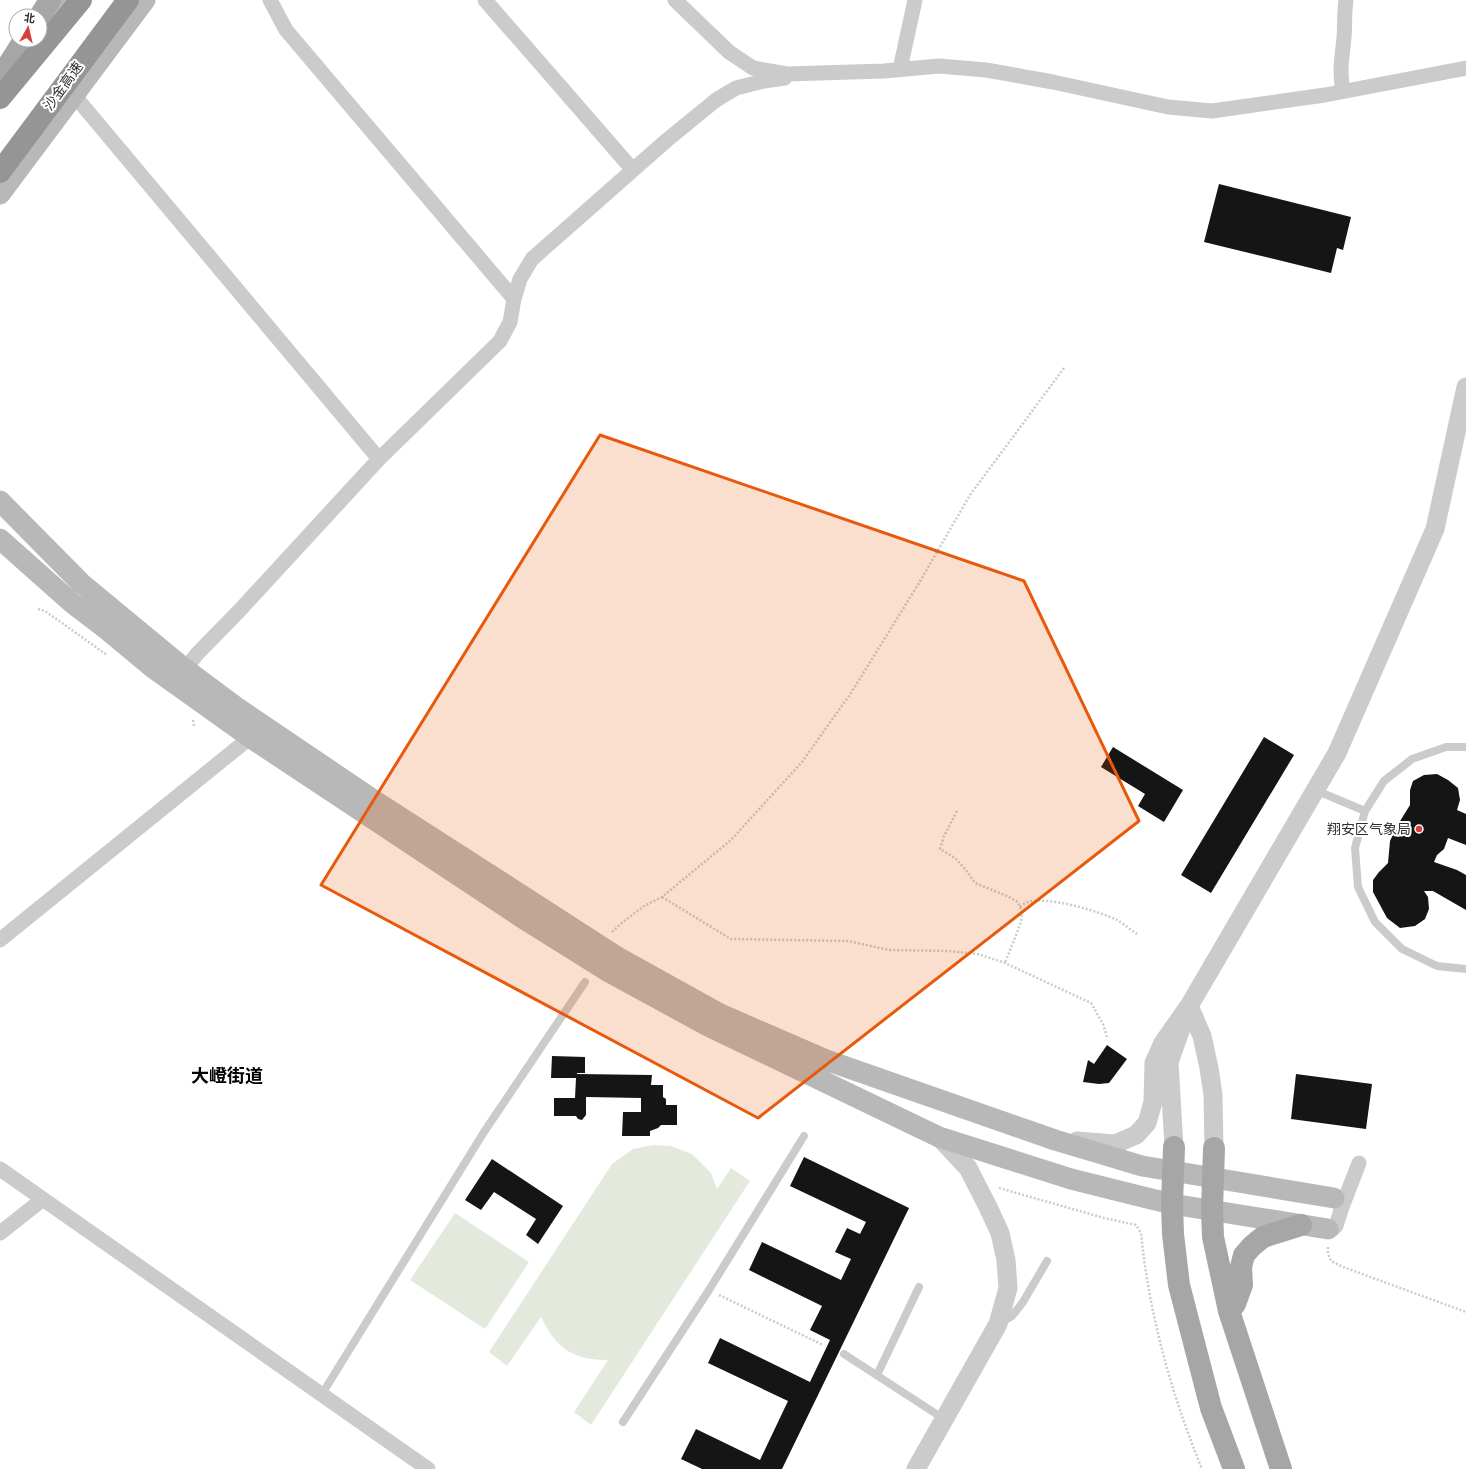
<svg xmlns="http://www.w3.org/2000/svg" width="1466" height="1469" font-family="Lato,'Noto Sans SC',sans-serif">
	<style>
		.green { fill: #e3eadd }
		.building { fill: #151515 }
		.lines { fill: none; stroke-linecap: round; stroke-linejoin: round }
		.path { stroke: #cbcbcb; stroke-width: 2.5; stroke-dasharray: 2 2; stroke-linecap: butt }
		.service { stroke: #cbcbcb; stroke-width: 8 }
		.minor { stroke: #cbcbcb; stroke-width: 15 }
		.tertiary { stroke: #cbcbcb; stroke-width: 19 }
		.secondary { stroke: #b8b8b8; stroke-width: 21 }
		.primary { stroke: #a6a6a6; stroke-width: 22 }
		.motorway { stroke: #959595; stroke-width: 22 }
		.marked { fill: #e8590c; fill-opacity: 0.2; stroke: #e8590c; stroke-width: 3; stroke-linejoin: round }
		.poi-dot { fill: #d63f40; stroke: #fff; stroke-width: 1.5 }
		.labels { text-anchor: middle; stroke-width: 4; stroke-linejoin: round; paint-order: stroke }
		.street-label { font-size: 14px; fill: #2e2e2e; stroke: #fff }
		.poi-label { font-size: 14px; fill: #2e2e2e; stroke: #fff; text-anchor: end }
		.district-label { font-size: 18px; font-weight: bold; fill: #000; stroke: #fff }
	</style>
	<rect width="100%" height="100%" fill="#fff"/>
	<path class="green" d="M653,1145l18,1 21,8 19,19 6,16 14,-21 19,13 -159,244 -17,-13 34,-52c-36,0 -52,-12 -67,-43l-34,49 -18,-14 123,-188 21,-15z
		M455,1213l74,49 -44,67 -75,-49z"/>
	<path class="building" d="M1219,184l132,33 -8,33 -6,-2 -6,25 -127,-31z
		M1264,737l30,18 -83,138 -30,-18z
		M1113,747l70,43 -19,32 -26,-16 7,-12 -44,-27z
		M1437,774l11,6 10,8 2,12 -3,10 9,4v31l-18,-7 -4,11 -7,6 -3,7 23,8 9,5v35l-33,-19h-9l4,6 1,12 -4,10 -10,7 -15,2 -13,-10 -14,-26v-12l6,-8 9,-9 2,-22 7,-15 13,-21v-15l3,-9 11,-6z
		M1107,1045l20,14 -18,24 -10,1 -16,-2 5,-22 6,4z
		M552,1056l33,1v16h-8v1l75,1 -1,10h12v12l3,2v6h11v20h-16l-3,3 -8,3v5h-28l1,-24h18v-14l-55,-1v18l-4,5 -4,-1 -2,-3h-22v-18h21l1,-20h-25z
		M1296,1074l76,10 -6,45 -75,-10z
		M804,1157l105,51 -127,261h-80l-21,-10 15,-30 64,31 28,-59 -80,-38 12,-25 90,44 20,-42 -20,-10 12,-24 -73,-36 13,-28 79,38 10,-21 -16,-7 12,-24 13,6 6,-12 -76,-36z
		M492,1159l71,47 -25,38 -12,-9 10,-16 -42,-27 -13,18 -16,-10z"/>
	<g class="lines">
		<path class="path" d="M38,609l7,2 62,44
			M193,720l1,7
			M957,811l-13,25 -4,13 15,9 11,12 9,13 32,13 11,6 4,10 -1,10 -16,41
			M662,897l69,42 117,2 41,9 59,1 30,3 27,9 86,40 12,21 4,13
			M1020,907c2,-2 5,-4 8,-5 19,-6 71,9 89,18 7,4 14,10 20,14
			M612,932l11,-10 21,-16 18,-9 69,-57 71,-78 49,-69 68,-110 51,-88 94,-127
			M999,1188l105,30 32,7 5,8c8,81 30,160 61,236
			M1328,1247v6l3,8 12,6 123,45
			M719,1295l104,50"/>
		<path class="service" d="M1466,747h-20l-34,12 -28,22 -19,30 -10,37 3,39 17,35 27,27 35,17 29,3
			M1315,790l50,21
			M1000,1323l12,-7 11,-14 24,-41
			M844,1354l100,65
			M877,1375l42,-88
			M322,1394l162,-262 101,-150
			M623,1422l86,-132 95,-154"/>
		<path class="minor" d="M270,0l16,30 228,269
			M485,0l148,170
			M675,0l54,52 24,16 34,6 97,-3 55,-5 47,4 67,12 115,25 44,4 113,-16 141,-27
			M900,69l15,-69
			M1343,91c-4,-21 -1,-33 1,-53 1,-13 0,-25 2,-38
			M74,95l305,364 -140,152 -42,43 -12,15
			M379,459l121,-118 10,-19 4,-23 6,-20 12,-20 135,-119 49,-40 20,-12 28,-7 21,-3
			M0,940l257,-208
			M0,1169l428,300
			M1342,1207l17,-44
			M1328,1229h5l3,-3 6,-19 -3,-7 -2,-1
			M0,1233l43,-34"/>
		<path class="tertiary" d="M1077,1141l38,3 21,-9 11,-12 6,-21 1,-39 9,-20 26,-37 148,-253 98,-224 31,-142
			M1174,1147l-5,-85 20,-56 13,30 7,32 4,27 1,53
			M916,1469l82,-145 10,-36 -2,-28 -6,-27 -12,-26 -20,-39 -29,-31"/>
		<path class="secondary" d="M41,34l24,-34
			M0,194l145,-194
			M0,501l81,82 104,86 51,38 136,92 247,159 101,56 106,46 229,80 87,26 192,32
			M0,539l72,64 34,26 47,39 98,70 270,179 88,55 99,54 231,111 132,42 68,17 33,8 156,25"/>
		<path class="primary" d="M40,16l10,-16
			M0,78l24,-38
			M1174,1147l-2,57 1,30 6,51 32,123 23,61
			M1214,1148l-2,62 1,27 16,74 52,158
			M1229,1311l6,-7 7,-19 -1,-18 3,-12 8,-9 11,-9 38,-12"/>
		<path class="motorway" d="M0,98l81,-98
			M0,172l128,-172"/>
	</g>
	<path class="marked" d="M600,435l424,146 115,240 -381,297 -437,-233z"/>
	<circle class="poi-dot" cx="1419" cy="829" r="4"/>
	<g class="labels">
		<g class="street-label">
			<text transform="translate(63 86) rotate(-54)" y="5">沙金高速</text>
		</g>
		<g class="poi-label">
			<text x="1411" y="834">翔安区气象局</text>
		</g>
		<g class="district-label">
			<text x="227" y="1082">大嶝街道</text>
		</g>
	</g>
	<g transform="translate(28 28) rotate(8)"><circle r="19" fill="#ffffff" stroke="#ababab"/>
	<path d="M0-3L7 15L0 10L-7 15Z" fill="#d63f40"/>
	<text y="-6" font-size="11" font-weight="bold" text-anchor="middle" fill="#2e2e2e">北</text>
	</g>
</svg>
